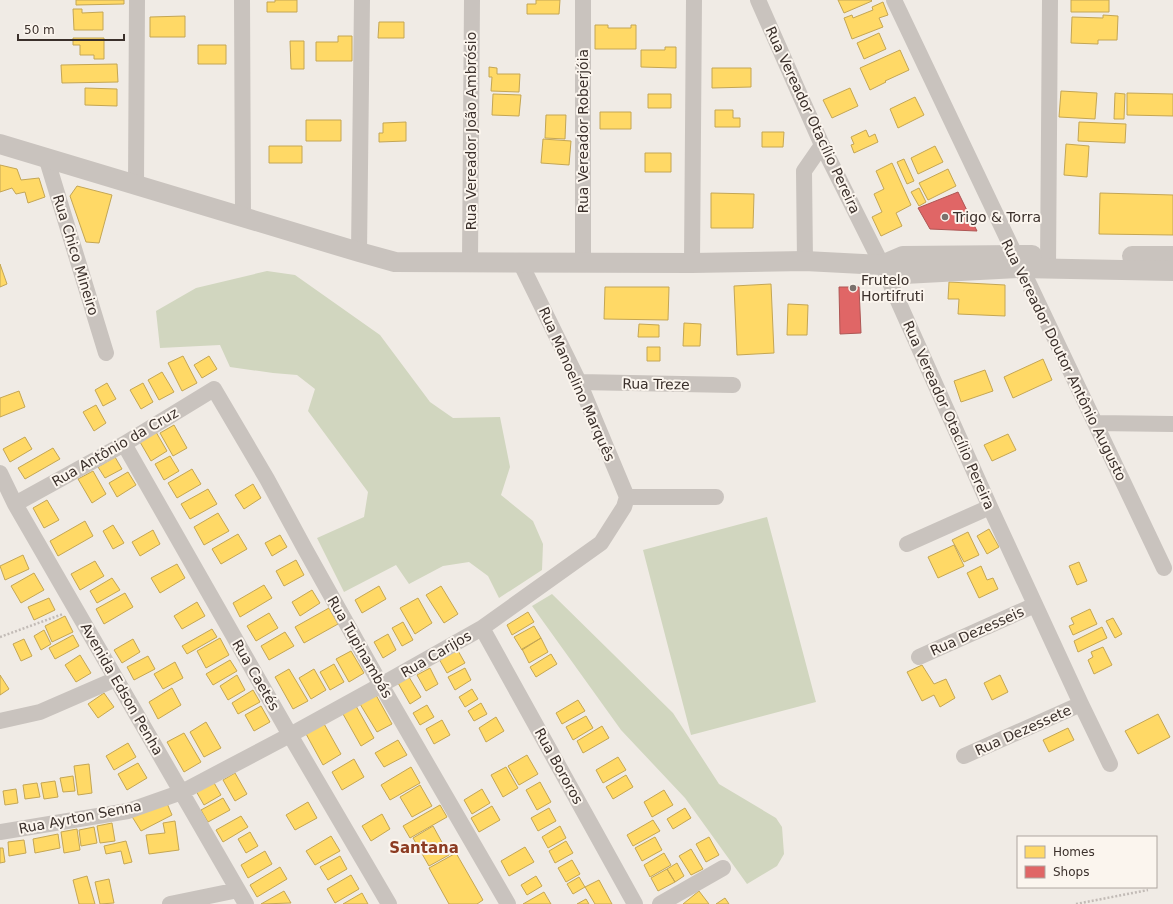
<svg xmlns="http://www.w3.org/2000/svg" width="1173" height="904" font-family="'DejaVu Sans',sans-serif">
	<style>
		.green { fill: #d1d6bf }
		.homes { fill: #ffd966; stroke: #c4a654 }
		.shops { fill: #e06666; stroke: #ae5654 }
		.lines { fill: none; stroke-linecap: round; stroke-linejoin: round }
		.path { stroke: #c2bbb6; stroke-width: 2.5; stroke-dasharray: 2 2; stroke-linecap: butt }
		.minor { stroke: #c9c3be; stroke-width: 16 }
		.tertiary { stroke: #c9c3be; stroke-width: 20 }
		.poi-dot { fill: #7a716c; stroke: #fbf5ee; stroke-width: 1.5 }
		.labels { text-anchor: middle; stroke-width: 4; stroke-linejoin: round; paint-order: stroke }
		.street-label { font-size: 14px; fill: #3b302b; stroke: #fbf5ee }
		.poi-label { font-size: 14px; fill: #3b302b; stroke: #fbf5ee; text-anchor: start }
		.neighbourhood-label { font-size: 15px; font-weight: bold; fill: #8c3b22; stroke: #fbf5ee }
	</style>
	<rect width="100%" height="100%" fill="#f0ebe5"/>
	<path class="green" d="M267,271l28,4 85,60 50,67 23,16 47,-1 10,50 -9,28 32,26 10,23 -1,26 -43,28 -11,-22 -19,-14 -26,4 -34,18 -13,-19 -52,27 -27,-54 47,-21 4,-25 -60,-81 7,-22 -18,-14 -24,-2 -43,-6 -10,-22 -60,3 -4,-37 40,-23z
		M767,517l49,185 -125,33 -48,-185z
		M552,594l121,119 46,71 57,34 6,9 2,27 -7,12 -30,18 -62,-86 -64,-68 -89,-124z"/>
	<path class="homes" d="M76,0h48v4l-48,1z
		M275,0h22v12h-30v-10h8z
		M536,0h24l-1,14h-32v-10h9z
		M838,0h33l1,1 -28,12z
		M1071,0h38v12h-38z
		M883,2l5,13 -9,3 4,9 -31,12 -8,-21 8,-3 1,3 20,-8 -1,-3z
		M73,9h9v4l21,-1v18h-29z
		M1103,15l15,1 -1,24h-19v4l-27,-1 1,-26 31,1z
		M185,16v21h-35v-20z
		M379,22h25v16h-26z
		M595,25h13v3h23v-3h5v24h-41z
		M879,33l7,16 -22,10 -7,-16z
		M338,36h14v25h-36v-19h22z
		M73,38h31v21h-10v-4h-14v-10h-7z
		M290,41h14v28h-13z
		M198,45h28v19h-28z
		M665,47h11v21l-35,-1v-17h24z
		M900,50l9,20 -24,11 1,1 -16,8 -10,-22z
		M117,64l1,18 -56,1 -1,-18z
		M489,67l8,1v6h23l-1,18 -28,-1 1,-14h-3z
		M712,68h39v19l-39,1z
		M85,88l32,1v17l-32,-1z
		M850,88l8,18 -26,12 -9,-18z
		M1061,91l36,2 -2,26 -36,-2z
		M1115,93l10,1 -1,25h-10z
		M1127,93l46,1v22l-46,-1z
		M493,94l28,1 -2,21 -27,-1z
		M648,94h23v14h-23z
		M915,97l9,18 -26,13 -8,-19z
		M715,110h18v8h7v9h-25z
		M600,112h31v17h-31z
		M546,115h20l-1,24 -20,-1z
		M306,120h35v21h-35z
		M406,122v19l-27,1v-9h4v-10z
		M1079,122l47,2 -1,19 -47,-2z
		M866,130l3,7 6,-3 3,8 -24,11 -3,-8 3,-1 -3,-7z
		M762,132h22l-1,15h-21z
		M543,139l28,2 -2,24 -28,-2z
		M1066,144l23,2 -2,31 -23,-2z
		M269,146h33v17h-33z
		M935,146l8,16 -25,12 -7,-16z
		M645,153h26v19h-26z
		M904,159l10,22 -7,3 -10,-22z
		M892,163l19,42 -15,8 6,13 -21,10 -9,-19 10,-5 -8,-18 10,-5 -8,-18z
		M0,165l17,4 4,11 18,-2 6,19 -17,6 -3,-11 -9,2 -4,-6 -12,4z
		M948,169l8,17 -28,14 -9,-17z
		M77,186l35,9 -13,48 -13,-1 -16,-46z
		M919,188l7,14 -7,4 -8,-14z
		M711,193l43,1 -1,34h-42z
		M1100,193l73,2v40l-74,-1z
		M0,264l7,20 -7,3z
		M949,282l56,3v31l-47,-2 1,-15h-11z
		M771,284l3,69 -37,2 -3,-69z
		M605,287h64l-1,33 -64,-1z
		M788,304l20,1 -1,30h-20z
		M684,323l17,1 -1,22h-17z
		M639,324l20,1v12h-21z
		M647,347h13v14h-13z
		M183,356l14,27 -15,8 -14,-28z
		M209,356l8,13 -15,9 -8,-13z
		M1043,359l9,21 -39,18 -9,-21z
		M985,370l8,21 -32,11 -7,-21z
		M162,372l12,20 -15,8 -11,-20z
		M107,383l9,16 -13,7 -8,-16z
		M143,383l10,19 -12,7 -11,-19z
		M19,391l6,16 -25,10v-19z
		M96,405l10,18 -12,8 -11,-19z
		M174,425l13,23 -14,8 -13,-23z
		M156,432l11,19 -16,10 -11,-19z
		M1008,434l8,16 -24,11 -8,-16z
		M25,437l7,12 -22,13 -7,-13z
		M53,448l7,11 -35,20 -7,-11z
		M170,456l9,15 -15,9 -9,-16z
		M115,457l7,12 -17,9 -7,-11z
		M192,469l9,15 -24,14 -9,-15z
		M93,471l13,23 -14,9 -14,-24z
		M128,472l8,13 -19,12 -8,-14z
		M253,484l8,14 -17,11 -9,-14z
		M208,489l9,15 -27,15 -9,-15z
		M47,500l12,20 -15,8 -11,-20z
		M218,513l11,18 -25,14 -10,-18z
		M85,521l8,15 -35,20 -8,-15z
		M113,525l11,18 -11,6 -10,-18z
		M989,529l10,18 -12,7 -10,-18z
		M153,530l7,14 -20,12 -8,-14z
		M968,532l11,23 -15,7 -12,-22z
		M238,534l9,15 -26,15 -9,-15z
		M280,535l7,12 -15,9 -7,-13z
		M954,545l10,21 -26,12 -10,-21z
		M23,555l6,14 -24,11 -5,-14z
		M296,560l8,15 -20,11 -8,-15z
		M95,561l9,15 -24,14 -9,-16z
		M1079,562l8,19 -10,4 -8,-19z
		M177,564l8,14 -25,15 -9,-15z
		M981,566l6,14 6,-2 5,11 -19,9 -12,-25z
		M34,573l10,17 -23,13 -10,-17z
		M112,578l8,12 -23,13 -7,-12z
		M264,585l8,13 -32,19 -7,-14z
		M379,586l7,13 -24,14 -7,-13z
		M441,586l17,28 -14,9 -18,-28z
		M312,590l8,13 -20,13 -8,-14z
		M125,593l8,14 -29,17 -8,-15z
		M49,598l6,12 -21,10 -6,-13z
		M418,598l14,25 -17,11 -15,-26z
		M197,602l8,14 -23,13 -8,-13z
		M329,608l9,16 -34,19 -9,-16z
		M1090,609l7,15 -24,11 -4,-9 5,-2 -3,-6z
		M528,612l6,10 -22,13 -5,-10z
		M269,613l9,15 -22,13 -9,-15z
		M65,616l8,16 -21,10 -7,-16z
		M1113,618l9,16 -7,4 -9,-17z
		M403,622l10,18 -11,6 -10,-18z
		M534,626l7,12 -19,12 -8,-13z
		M1102,627l5,11 -29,14 -4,-11z
		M212,629l5,8 -30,17 -5,-8z
		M44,630l7,14 -10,6 -7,-14z
		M285,632l9,14 -25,14 -8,-14z
		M388,634l8,16 -13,8 -9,-16z
		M73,635l6,11 -24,13 -6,-11z
		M220,638l9,17 -23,13 -9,-17z
		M541,638l7,14 -19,11 -7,-14z
		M24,639l8,17 -11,5 -8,-17z
		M133,639l7,13 -18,11 -8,-13z
		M1103,647l9,18 -18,9 -6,-14 5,-3 -2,-5z
		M457,649l8,14 -18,10 -8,-14z
		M351,651l13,22 -15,9 -13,-23z
		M551,654l6,10 -21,13 -6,-10z
		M80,655l11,18 -15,9 -11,-17z
		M148,656l7,13 -21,11 -7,-13z
		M230,660l7,11 -24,14 -7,-11z
		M175,662l8,16 -20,11 -9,-15z
		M334,664l10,18 -14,8 -10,-18z
		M922,665l12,19 12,-5 9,19 -15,9 -6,-12 -12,6 -15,-29z
		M430,668l8,16 -12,7 -9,-16z
		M465,668l6,12 -16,10 -7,-13z
		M289,669l19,32 -15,8 -18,-32z
		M314,669l12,21 -15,9 -12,-21z
		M0,675l9,14 -9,6z
		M237,675l8,15 -17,10 -8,-14z
		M1000,675l8,17 -16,8 -8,-17z
		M409,677l12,20 -11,7 -12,-21z
		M172,688l9,17 -23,14 -9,-17z
		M472,689l6,10 -13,8 -6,-10z
		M253,690l7,12 -22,12 -6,-11z
		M104,693l10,14 -16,11 -10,-14z
		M376,695l16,29 -15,8 -17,-28z
		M578,700l7,11 -23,13 -6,-11z
		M481,703l6,11 -13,7 -6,-10z
		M427,705l7,12 -14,8 -7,-12z
		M261,706l9,16 -16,9 -9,-16z
		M356,706l18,32 -13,8 -18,-32z
		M1158,714l12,23 -32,17 -13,-23z
		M586,716l7,12 -20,12 -7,-13z
		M496,717l8,14 -18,11 -7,-14z
		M442,720l8,15 -16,9 -8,-15z
		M206,722l15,26 -17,9 -14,-25z
		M323,722l18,32 -18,11 -18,-33z
		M602,726l7,12 -26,15 -6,-12z
		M1068,728l6,12 -25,12 -6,-12z
		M184,733l17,29 -17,10 -17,-30z
		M398,740l9,15 -23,12 -9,-14z
		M128,743l8,14 -22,13 -8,-14z
		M527,755l11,19 -19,11 -11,-19z
		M618,757l8,13 -23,13 -7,-13z
		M354,759l10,18 -22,13 -10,-18z
		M138,763l9,15 -20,12 -9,-16z
		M89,764l3,29 -14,2 -4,-29z
		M411,767l9,16 -30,17 -9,-15z
		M506,767l12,21 -15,9 -12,-22z
		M235,773l12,21 -12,7 -12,-21z
		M626,775l7,12 -20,12 -7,-12z
		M73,776l2,15 -12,1 -3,-14z
		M55,781l3,16 -14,2 -3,-16z
		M213,781l8,14 -17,10 -8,-14z
		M540,782l11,20 -14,8 -11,-20z
		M37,783l3,14 -15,2 -2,-14z
		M420,785l12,21 -20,11 -12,-20z
		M16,789l2,14 -13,2 -2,-14z
		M482,789l8,14 -18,11 -8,-14z
		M664,790l9,15 -21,12 -8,-15z
		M223,798l7,12 -22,12 -7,-12z
		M166,801l6,14 -31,16 -10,-16z
		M308,802l9,16 -22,12 -9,-15z
		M440,805l7,12 -37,21 -7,-12z
		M492,806l8,14 -21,12 -8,-14z
		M549,808l7,13 -18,10 -7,-13z
		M685,808l6,10 -18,11 -6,-10z
		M382,814l8,15 -19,12 -9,-15z
		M241,816l7,11 -25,15 -7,-12z
		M653,820l7,11 -27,15 -6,-11z
		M175,821l4,29 -30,4 -3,-19 19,-2 -2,-10z
		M112,823l3,18 -15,2 -3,-17z
		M433,826l16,29 -20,11 -16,-28z
		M560,826l6,12 -18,10 -6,-11z
		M94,827l3,16 -16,3 -2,-16z
		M77,829l3,21 -16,3 -3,-21z
		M250,832l8,14 -12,7 -8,-14z
		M58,834l2,14 -25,5 -2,-14z
		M331,836l9,15 -25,14 -9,-14z
		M655,837l7,13 -20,11 -7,-13z
		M709,837l10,18 -13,7 -10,-18z
		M24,840l2,13 -17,3 -1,-14z
		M126,841l6,21 -8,2 -3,-13 -15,3 -2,-8z
		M566,841l7,12 -18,10 -6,-12z
		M525,847l9,15 -25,14 -8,-15z
		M0,848h3l2,14 -5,1z
		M691,849l12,20 -12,6 -12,-19z
		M265,851l7,13 -24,14 -7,-13z
		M456,853l27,47 -6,4h-28l-20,-36z
		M664,853l7,12 -21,12 -6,-12z
		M340,856l7,13 -19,11 -8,-13z
		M572,860l8,14 -14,8 -8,-14z
		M677,863l7,13 -9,6 -8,-13z
		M280,867l7,12 -30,18 -7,-12z
		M667,869l8,13 -17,9 -7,-13z
		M351,875l8,14 -24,14 -8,-14z
		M87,876l8,28h-16l-6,-24z
		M536,876l6,10 -15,9 -6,-10z
		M579,877l6,10 -12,7 -6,-10z
		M109,879l5,24 -14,1 -5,-22z
		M599,880l13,24h-17l-10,-17z
		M284,891l7,12 -30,1z
		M699,891l10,13h-26z
		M544,892l7,12h-28z
		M362,893l6,11h-25z
		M725,898l4,6h-13z
		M586,899l3,5h-12z"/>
	<path class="shops" d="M958,192l19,39 -47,-2 -12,-21z
		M839,287h20l2,46 -21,1z"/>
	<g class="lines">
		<path class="path" d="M0,637l63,-23
			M1076,904l72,-14"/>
		<path class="minor" d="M242,0l1,217
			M583,0v262
			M758,0l64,145 60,120 108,242 91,197 29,60
			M894,0l270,568
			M46,157l60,196
			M136,184l1,-184
			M359,252l3,-252
			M470,261l2,-261
			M805,261l-1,-90 18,-26
			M692,263l2,-263
			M1048,268l2,-268
			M579,382l154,3
			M1095,423l78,1
			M124,444l166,291 99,169
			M0,473l15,31 231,400
			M627,497h89
			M15,504l109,-60 90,-55 53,90 38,70 76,136 127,219
			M907,544l83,-37
			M482,628l153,276
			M919,657l116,-52
			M0,721l40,-9 76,-33
			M964,756l117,-52
			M0,832l128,-21 54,-19 108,-57 91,-50 101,-57 119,-85 23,-36 3,-10 -48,-115 -59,-120
			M170,904l68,-14
			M660,904l63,-36"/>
		<path class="tertiary" d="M0,144l359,108 36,10 297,1 113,-2 77,4 22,9 116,-6 153,3
			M1132,256h41
			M882,265l21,-9 129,-1"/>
	</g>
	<g class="poi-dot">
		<circle cx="945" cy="217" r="4"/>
		<circle cx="853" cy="288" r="4"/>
	</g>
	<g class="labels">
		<g class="street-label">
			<text transform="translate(813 120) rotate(65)" y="5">Rua Vereador Otacílio Pereira</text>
			<text transform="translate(471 131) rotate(-90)" y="5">Rua Vereador João Ambrósio</text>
			<text transform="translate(583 131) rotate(-90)" y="5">Rua Vereador Roberjóia</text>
			<text transform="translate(76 255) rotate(73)" y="5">Rua Chico Mineiro</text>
			<text transform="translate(1064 360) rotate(64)" y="5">Rua Vereador Doutor Antônio Augusto</text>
			<text transform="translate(577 384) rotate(66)" y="5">Rua Manoelino Marquês</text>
			<text transform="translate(656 384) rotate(1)" y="5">Rua Treze</text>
			<text transform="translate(949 415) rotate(66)" y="5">Rua Vereador Otacílio Pereira</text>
			<text transform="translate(115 447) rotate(-30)" y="5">Rua Antônio da Cruz</text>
			<text transform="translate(977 631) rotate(-24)" y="5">Rua Dezesseis</text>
			<text transform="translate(360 647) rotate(60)" y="5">Rua Tupinambás</text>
			<text transform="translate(436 654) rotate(-30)" y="5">Rua Carijos</text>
			<text transform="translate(256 675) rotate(60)" y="5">Rua Caetés</text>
			<text transform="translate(122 689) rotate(60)" y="5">Avenida Edson Penha</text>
			<text transform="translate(1023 730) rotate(-24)" y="5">Rua Dezessete</text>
			<text transform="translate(559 766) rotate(61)" y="5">Rua Bororos</text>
			<text transform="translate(80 817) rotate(-11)" y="5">Rua Ayrton Senna</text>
		</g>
		<g class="poi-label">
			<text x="953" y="222">Trigo &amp; Torra</text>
			<text x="861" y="285">Frutelo<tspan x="861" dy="16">Hortifruti</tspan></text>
		</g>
		<g class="neighbourhood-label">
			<text x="424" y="853">Santana</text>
		</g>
	</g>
	<rect x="1017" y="836" width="140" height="52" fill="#fbf5ee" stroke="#aea6a0"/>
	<rect x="1025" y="846" width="20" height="12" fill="#ffd966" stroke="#aea6a0"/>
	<text x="1053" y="856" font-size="12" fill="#3b302b">Homes</text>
	<rect x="1025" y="866" width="20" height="12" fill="#e06666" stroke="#aea6a0"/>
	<text x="1053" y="876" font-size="12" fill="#3b302b">Shops</text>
	<path d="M18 34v6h106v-6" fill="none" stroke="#3b302b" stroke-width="2"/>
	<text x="24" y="34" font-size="12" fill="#3b302b" stroke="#fbf5ee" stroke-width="3" paint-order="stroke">50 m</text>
</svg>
